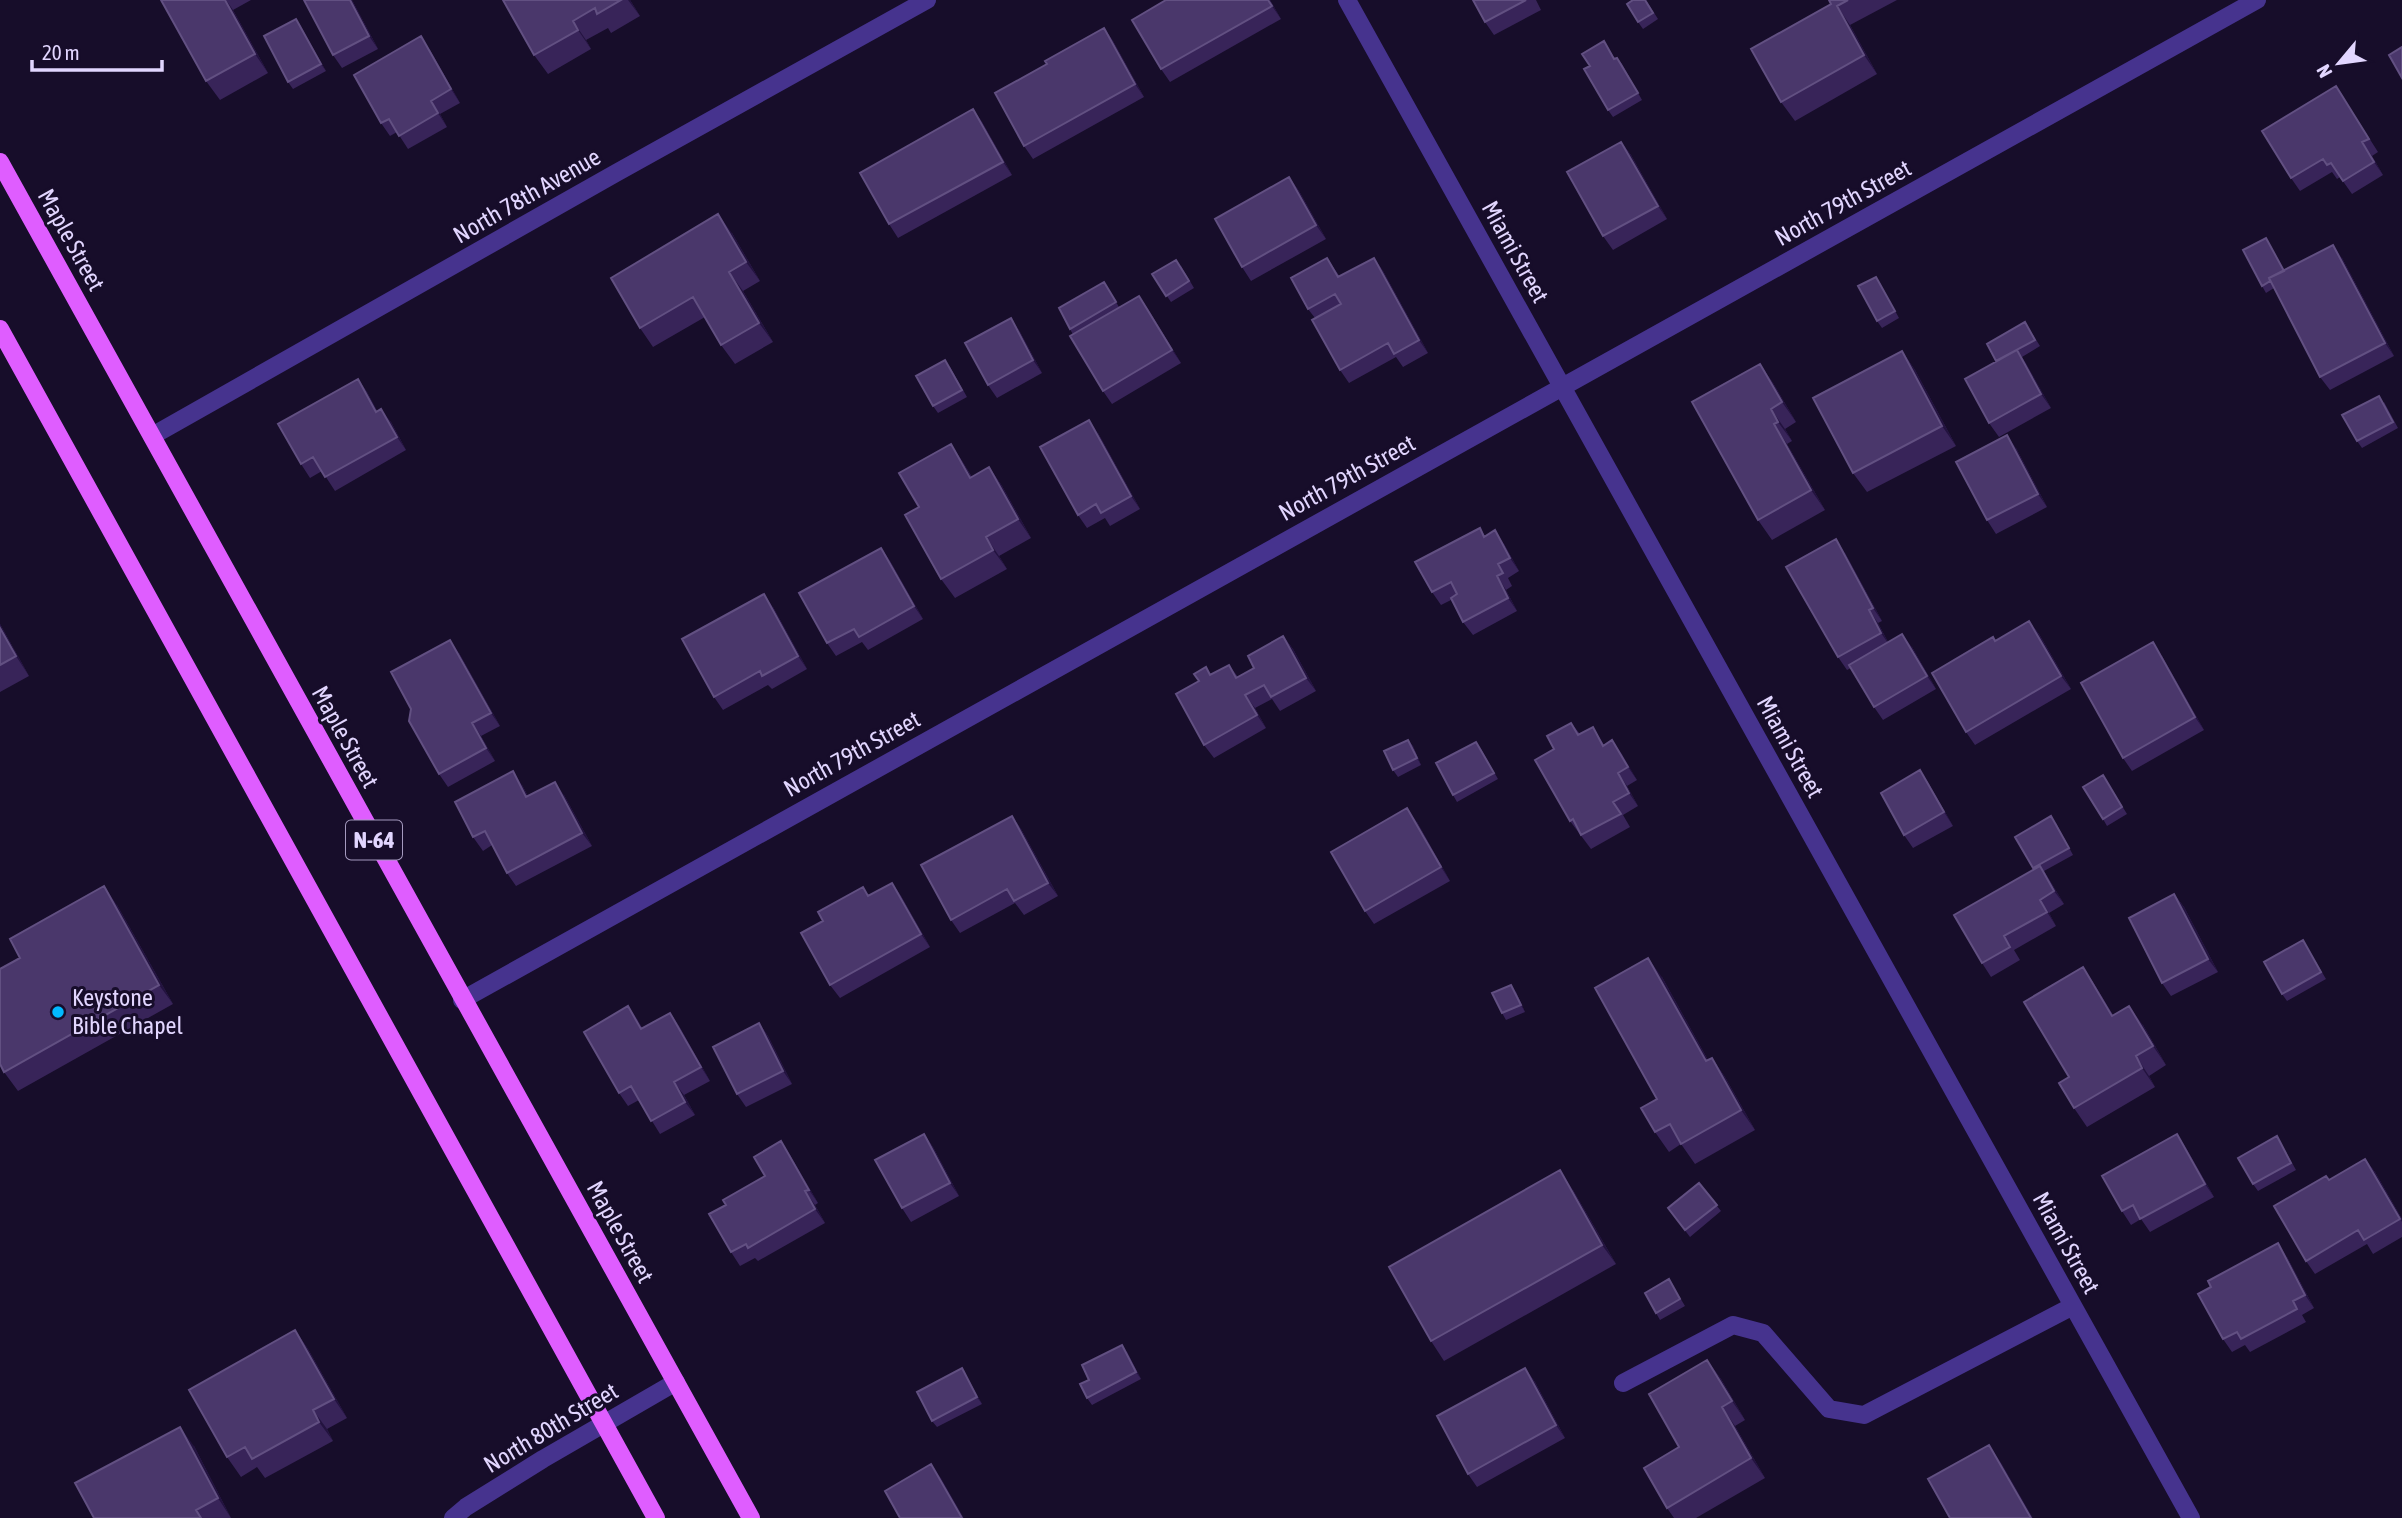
<svg xmlns="http://www.w3.org/2000/svg" width="2402" height="1518" font-family="'Asap Condensed',sans-serif">
	<style>
		.lines { fill: none; stroke-linecap: round; stroke-linejoin: round }
		.minor { stroke: #46338e; stroke-width: 18 }
		.major { stroke: #df5dff; stroke-width: 18 }
		.wall { fill: #382459 }
		.shaded-wall { fill: #23133f }
		.building { fill: #4a376b; stroke: #625082; stroke-width: 2 }
		.poi-dot { fill: #02b9ff; stroke: #170d2a; stroke-width: 2.5 }
		.labels { text-anchor: middle; stroke-width: 6; stroke-linejoin: round; paint-order: stroke }
		.shield { fill: #170d2a; stroke: #a59abf; stroke-width: 2 }
		.shield-label { font-size: 23px; font-weight: bold; fill: #e2d6ff }
		.street-label { font-size: 24px; fill: #e2d6ff; stroke: #170d2a }
		.poi-label { font-size: 24px; fill: #e2d6ff; stroke: #170d2a; text-anchor: start }
	</style>
	<rect width="100%" height="100%" fill="#170d2a"/>
	<g class="lines">
		<path class="minor" d="M1347,0l844,1518
			M152,436l464,-263 311,-173
			M462,1000l1795,-1000
			M1623,1383l110,-58 30,8 66,76 35,6 209,-109
			M453,1518l13,-11 77,-48 133,-77"/>
		<path class="major" d="M0,162l751,1356
			M0,329l656,1189"/>
	</g>
	<path class="wall" d="M161,0h90l-18,10 35,63 -48,27 -14,-19z
		M352,0l26,49 -36,19 -9,-13z
		M503,0h127l10,16 -29,17 -3,-5 -22,12 5,9 -43,25 -14,-19z
		M1270,0l11,19 -111,63 -9,-13z
		M1473,0h63l5,10 -47,25 -9,-13z
		M1646,0l12,19 -15,10 -5,-7z
		M1829,0h68l-47,25 27,49 -82,47 -14,-19 50,-98z
		M296,19l30,52 -33,18 -5,-7z
		M1104,28l9,13 31,56 -111,62 -9,-13 23,-82z
		M1604,41l11,18 2,-1 5,6 20,36 -29,17 -5,-7 -18,-44z
		M430,50l30,53 -20,11 7,13 -39,22 -11,-17 -7,4 -9,-13z
		M2336,86l42,66 -6,4 11,19 -31,19 -12,-17 -3,2 -5,-7 -32,19 -9,-13z
		M973,109l9,13 30,53 -114,63 -9,-14z
		M1621,142l10,13 36,64 -54,31 -10,-14z
		M1289,177l10,14 27,48 -75,42 -9,-14z
		M732,233l28,48 -17,10 30,51 -38,22 -14,-19 -16,-28 -52,30 -13,-19z
		M2266,238l18,32 58,-12 52,98 -64,34 -10,-13 -46,-89 -8,5 -4,-7z
		M1327,258l13,19 34,-19 9,13 45,82 -25,14 -7,-10 -47,26 -9,-13 -25,-52 -7,-9z
		M1181,266l13,22 -23,14 -19,-28z
		M1104,282l15,25 20,-11 9,13 33,54 -69,41 -9,-13 -33,-62z
		M1880,283l19,35 -17,10 -5,-7z
		M1011,318l9,14 22,41 -45,25 -9,-13z
		M2025,322l15,24 -18,11 29,51 -52,29 -10,-14 7,-62z
		M1902,351l13,19 41,76 -89,46 -14,-19z
		M1760,364l13,19 23,39 -11,7 7,12 -5,3 38,66 -53,30 -14,-20z
		M950,367l17,30 -29,16 -5,-7z
		M358,379l9,13 10,19 14,11 15,28 -71,41 -13,-20 -12,7 -9,-14z
		M2384,402l14,26 -36,20 -5,-7z
		M1098,433l42,76 -30,17 -5,-8 -18,10 -9,-13z
		M951,444l13,20 8,13 17,-10 13,19 29,52 -32,18 8,13 -52,29 -14,-19 -22,-72z
		M2016,448l31,59 -51,27 -9,-14z
		M1480,528l5,8 19,8 15,27 -11,7 4,8 -6,4 11,21 -44,24 -10,-13 -12,-22 -10,5 -9,-13z
		M881,548l9,13 33,58 -55,31 -6,-8 -26,14 -9,-13z
		M1845,553l37,68 -4,2 10,19 24,5 24,42 -53,31 -9,-13 -23,-39 -4,2 -9,-13z
		M773,607l34,62 -35,20 -4,-4 -45,25 -9,-13z
		M2029,621l10,13 32,55 -96,56 -9,-13 30,-92z
		M0,624l29,52 -29,16z
		M1283,636l10,13 23,42 -36,20 -8,-12 -17,9 11,20 -52,30 -10,-13 -5,-64 7,-14 5,7 18,-9 9,12 16,-9z
		M459,653l41,73 -19,10 14,25 -47,26 -9,-13z
		M2162,656l42,74 -72,41 -9,-13z
		M1571,723l9,11 13,-7 11,18 8,-5 25,40 -10,6 11,20 -15,9 7,12 -39,22 -21,-28 -16,-72z
		M1408,740l5,6 8,19 -23,12 -5,-7z
		M1481,749l17,30 -41,23 -4,-7z
		M1920,770l9,14 24,42 -40,22 -9,-13z
		M2103,775l24,39 -20,12 -4,-7z
		M522,785l6,11 36,-1 28,51 -76,40 -9,-13 -15,-28 -9,6 -10,-14z
		M1012,816l9,13 37,67 -34,19 -9,-12 -55,30 -9,-13z
		M1417,822l33,59 -76,43 -9,-13z
		M2056,823l17,32 -29,16 20,33 -15,9 7,13 -42,24 6,10 -29,17 -9,-14 52,-94 -19,-32z
		M892,883l9,13 29,51 -90,51 -10,-13 39,-90z
		M2174,894l10,13 34,65 -47,24 -9,-13z
		M117,905l56,99 -155,87 -14,-19z
		M2303,940l23,39 -39,22 -5,-7z
		M2083,967l13,20 17,28 30,10 23,40 -17,11 6,11 -68,40 -13,-19 -5,-31z
		M1662,977l46,83 4,-2 13,19 30,53 -60,34 -14,-20 -12,8 -14,-20z
		M1516,992l9,20 -19,8 -4,-7z
		M628,1006l14,22 28,-15 9,13 31,55 -26,14 11,20 -35,19 -21,-34 -11,6 -9,-13z
		M759,1023l9,13 24,48 -46,23 -9,-13z
		M924,1134l9,13 26,49 -48,26 -9,-14z
		M2177,1134l9,14 28,49 -64,35 -9,-13 -10,6 -9,-14z
		M2277,1136l19,34 -38,21 -5,-7z
		M781,1141l9,14 28,48 -3,2 10,18 -67,38 -3,-3 -15,8 -9,-14 -5,-47 39,-29z
		M2365,1159l10,13 27,47v18l-29,17 -6,-10 -52,30 -9,-13 23,-81z
		M1699,1183l22,28 -31,26 -22,-29z
		M1573,1190l43,74 -172,97 -13,-20z
		M2287,1257l27,51 -12,7 4,7 -56,30 -5,-7 -13,7 -9,-13 -12,-52z
		M1673,1286l12,20 -25,14 -4,-7z
		M295,1330l13,19 39,69 -20,11 6,12 -68,37 -8,-11 -16,10 -14,-20z
		M1127,1352l14,27 -49,26 -5,-7 2,-18z
		M1707,1360l14,19 24,41 -10,6 30,52 -69,40h-22l-7,-10 12,-61z
		M962,1368l20,36 -45,23 -5,-6z
		M1525,1368l10,14 30,56 -88,49 -9,-13z
		M194,1446l37,72h-137z"/>
	<path class="shaded-wall" d="M225,0h1l7,10 35,63 -13,-19z
		M350,0h2l26,49 -9,-13z
		M628,0h2l10,16z
		M1268,0h2l11,19 -9,-13z
		M1837,6l13,19 27,49 -13,-19z
		M296,19l5,7 25,45 -5,-7z
		M573,21l13,19 5,9 -13,-19z
		M1104,28l9,13 31,56 -9,-13z
		M421,36l9,14 30,53 -9,-14z
		M431,101l9,13 7,13 -9,-14z
		M973,109l9,13 30,53 -9,-13z
		M1621,142l10,13 36,64 -9,-13z
		M2362,142l10,14 11,19 -9,-13z
		M1289,177l10,14 27,48 -10,-14z
		M718,214l14,19 28,48 -14,-19z
		M2333,245l9,13 52,98 -9,-13z
		M1374,258l9,13 45,82 -9,-13z
		M729,272l14,19 30,51 -14,-19z
		M1139,296l9,13 33,54 -9,-13z
		M1011,318l9,14 22,41 -9,-13z
		M2017,350l9,13 25,45 -10,-14z
		M1902,351l13,19 41,76 -14,-20z
		M1760,364l13,19 23,39 -14,-20z
		M358,379l9,13 18,33 -9,-13z
		M381,409l10,13 15,28 -9,-13z
		M1771,409l14,20 7,12 -14,-19z
		M1089,420l9,13 42,76 -9,-13z
		M1774,424l13,20 38,66 -14,-20z
		M2007,435l9,13 31,59 -9,-13z
		M951,444l13,20 19,34 -13,-20z
		M989,467l13,19 29,52 -13,-19z
		M1495,530l9,14 15,27 -9,-13z
		M986,537l13,19 8,13 -14,-19z
		M1836,539l9,14 37,68 -9,-13z
		M881,548l9,13 33,58 -9,-13z
		M1497,576l9,14 11,21 -9,-13z
		M764,594l9,13 34,62 -9,-13z
		M1869,610l9,13 12,23 -9,-13z
		M2029,621l10,13 32,55 -10,-13z
		M0,624l29,52 -13,-20 -16,-28z
		M1902,634l10,13 24,42 -9,-13z
		M1283,636l10,13 23,42 -10,-13z
		M450,640l9,13 41,73 -9,-13z
		M2153,642l9,14 42,74 -9,-13z
		M1245,695l10,13 11,20 -9,-13z
		M472,723l9,13 14,25 -9,-13z
		M1408,740l5,6 8,19 -4,-7z
		M1612,740l10,14 15,26 -9,-13z
		M1920,770l9,14 24,42 -9,-14z
		M513,771l9,14 14,26 -10,-14z
		M1618,773l9,13 11,20 -9,-13z
		M555,782l9,13 28,51 -10,-13z
		M1407,808l10,14 33,59 -9,-14z
		M1012,816l9,13 37,67 -10,-13z
		M2040,866l9,13 15,25 -10,-13z
		M892,883l9,13 29,51 -9,-13z
		M104,886l13,19 56,99 -14,-19z
		M2174,894l10,13 34,65 -10,-13z
		M2040,900l9,13 7,13 -9,-14z
		M1648,958l14,19 57,103 -13,-19z
		M2083,967l13,20 29,49 -13,-20z
		M1511,985l5,7 9,20 -4,-7z
		M628,1006l10,14 12,22 -9,-13z
		M2129,1006l14,19 23,40 -13,-19z
		M670,1013l9,13 31,55 -9,-14z
		M759,1023l9,13 24,48 -9,-13z
		M2136,1056l13,20 6,11 -13,-19z
		M1712,1058l13,19 30,53 -14,-20z
		M674,1082l10,13 11,20 -10,-13z
		M924,1134l9,13 26,49 -9,-13z
		M2177,1134l9,14 28,49 -9,-13z
		M781,1141l9,14 28,48 -9,-13z
		M2365,1159l10,13 27,47v3z
		M1560,1170l13,20 43,74 -14,-19z
		M805,1191l10,14 10,18 -10,-14z
		M2278,1243l9,14 27,51 -9,-13z
		M295,1330l13,19 39,69 -13,-19z
		M1122,1345l5,7 14,27 -5,-7z
		M1707,1360l14,19 24,41 -13,-19z
		M962,1368l4,7 16,29 -5,-7z
		M1525,1368l10,14 30,56 -9,-13z
		M1722,1407l13,19 30,52 -14,-20z
		M313,1410l14,19 6,12 -14,-19z
		M180,1427l14,19 37,72 -13,-20z
		M1989,1445l13,19 31,54h-2z
		M931,1464l10,14 23,40h-2z"/>
	<path class="building" d="M161,0h64l30,54 -49,27z
		M304,0h46l19,36 -36,19z
		M503,0h118l-24,14 -2,-6 -22,13 5,9 -44,25z
		M1166,0h102l4,6 -111,63 -29,-49z
		M1473,0h53l-41,22z
		M1633,0h12l8,13 -15,9 -11,-18z
		M1829,0h19l-11,6 27,49 -83,47 -30,-53 80,-45z
		M296,19l25,45 -33,18 -24,-46z
		M1104,28l31,56 -111,62 -29,-53 52,-29 -2,-3z
		M421,36l30,53 -20,12 7,12 -39,23 -10,-17 -8,4 -27,-48z
		M1604,41l10,18 3,-1 21,35 -30,17 -24,-41 6,-3 -8,-12z
		M2402,47v31l-13,-23z
		M2336,86l33,53 -7,3 12,20 -31,19 -12,-18 -4,2 -4,-6 -32,19 -29,-47z
		M973,109l30,53 -114,62 -29,-51z
		M1621,142l37,64 -55,30 -36,-64z
		M1289,177l27,48 -74,42 -27,-48z
		M718,214l28,48 -17,10 30,51 -38,22 -28,-48 -53,31 -29,-50z
		M2266,238l18,33 -15,7 1,3 -8,5 -19,-36z
		M2333,245l52,98 -65,34 -51,-99z
		M1327,258l11,19 36,-19 45,82 -25,14 -6,-11 -48,27 -28,-50 29,-16 -6,-10 -27,15 -17,-31z
		M1176,260l13,21 -23,15 -14,-22z
		M1876,277l19,34 -18,10 -19,-35z
		M1104,282l12,20 -46,27 -11,-21z
		M1139,296l33,54 -69,41 -33,-55z
		M1011,318l22,42 -45,25 -23,-42z
		M2025,322l10,18 -39,21 -9,-17z
		M2017,350l24,44 -52,29 -24,-44z
		M1902,351l40,75 -89,47 -40,-75z
		M945,360l17,30 -29,16 -17,-30z
		M1760,364l22,38 -11,7 7,13 -4,2 37,66 -53,30 -66,-118z
		M358,379l18,33 5,-3 16,28 -72,40 -12,-20 -12,7 -23,-40z
		M2379,396l14,26 -36,19 -15,-26z
		M1089,420l42,76 -30,17 -5,-9 -18,11 -38,-68z
		M2007,435l31,59 -51,26 -31,-58z
		M951,444l19,34 19,-11 29,52 -32,18 7,13 -52,29 -36,-64 14,-8 -20,-34z
		M1480,528l4,9 11,-7 15,28 -12,6 5,9 -6,3 11,22 -45,24 -12,-24 6,-4 -6,-12 -19,10 -17,-30z
		M1836,539l37,69 -4,2 12,23 -43,24 -52,-90z
		M881,548l33,58 -55,31 -5,-8 -27,14 -28,-50z
		M764,594l34,62 -36,20 -2,-5 -46,26 -32,-58z
		M2029,621l32,55 -95,56 -34,-59 61,-36 2,4z
		M0,628l16,28 -16,9z
		M1902,634l25,42 -53,31 -25,-42z
		M1283,636l23,42 -35,19 -7,-12 -19,10 12,20 -53,30 -28,-51 23,-13 -5,-7 12,-7 4,8 19,-10 7,13 18,-10 -6,-12z
		M450,640l41,73 -19,10 14,25 -47,26 -30,-53 2,-12 -20,-37z
		M2153,642l42,75 -72,41 -42,-75z
		M1571,723l7,12 15,-8 10,19 9,-6 16,27 -10,6 11,20 -16,9 8,12 -40,21 -8,-16 -3,2 -35,-61 19,-11 -7,-13z
		M1408,740l9,18 -24,12 -9,-19z
		M1476,742l18,31 -41,22 -17,-32z
		M1920,770l24,42 -40,23 -23,-42z
		M513,771l13,26 29,-15 27,51 -75,40 -22,-42 -12,6 -18,-35z
		M2103,775l19,32 -19,12 -20,-32z
		M1407,808l34,59 -76,44 -34,-59z
		M1012,816l36,67 -34,18 -7,-12 -56,31 -30,-55z
		M2051,816l18,32 -36,20 -18,-31z
		M2040,866l14,25 -14,9 7,12 -43,24 6,11 -28,16 -28,-48z
		M892,883l29,51 -91,51 -29,-52 22,-12 -5,-9 45,-25 5,9z
		M104,886l55,99 -155,87 -4,-8v-95l20,-11 -10,-19z
		M2174,894l34,65 -46,24 -33,-65z
		M2303,940l18,32 -39,22 -18,-32z
		M1648,958l58,103 6,-3 29,52 -60,34 -11,-20 -15,8 -14,-24 16,-9 -62,-111z
		M2083,967l29,49 17,-10 24,40 -17,10 6,12 -68,40 -15,-25 10,-6 -45,-75z
		M1511,985l10,20 -19,8 -10,-20z
		M628,1006l13,23 29,-16 31,54 -27,15 11,20 -34,19 -20,-35 -12,7 -35,-61z
		M759,1023l24,48 -46,23 -24,-47z
		M924,1134l26,49 -48,25 -27,-48z
		M2177,1134l28,50 -65,35 -7,-14 -11,6 -20,-35z
		M2277,1136l14,27 -38,21 -15,-26z
		M781,1141l28,49 -4,1 10,18 -67,39 -2,-4 -15,8 -22,-38 17,-9 -3,-5 42,-24 -11,-19z
		M2365,1159l35,60 -36,21 -6,-10 -52,31 -32,-55 52,-30 3,4z
		M1560,1170l42,75 -171,96 -42,-74z
		M1699,1183l18,22 -32,25 -17,-22z
		M2278,1243l27,52 -12,6 4,8 -56,30 -4,-7 -14,7 -25,-45 13,-7 -3,-6z
		M1669,1279l11,20 -24,14 -11,-20z
		M295,1330l39,69 -21,11 6,12 -67,37 -7,-12 -18,10 -38,-67z
		M1122,1345l14,27 -49,26 -7,-14 9,-4 -7,-15z
		M1707,1360l25,41 -10,6 29,51 -84,50 -23,-40 35,-21 -30,-53z
		M962,1368l15,29 -45,24 -15,-29z
		M1525,1368l31,57 -88,49 -31,-58z
		M180,1427l38,71 -22,12 5,8h-107l-19,-35z
		M1989,1445l42,73h-81l-22,-39z
		M931,1464l31,54h-62l-15,-27z"/>
	<circle class="poi-dot" cx="58" cy="1012" r="7"/>
	<g class="labels">
		<rect class="shield" x="346" y="820.5" width="56" height="39" rx="5"/>
		<g class="shield-label">
			<text x="374" y="848">N-64</text>
		</g>
		<g class="street-label">
			<text transform="translate(527 196) rotate(-30)" y="8">North 78th Avenue</text>
			<text transform="translate(1843 203) rotate(-29)" y="8">North 79th Street</text>
			<text transform="translate(71 240) rotate(61)" y="8">Maple Street</text>
			<text transform="translate(1515 252) rotate(61)" y="8">Miami Street</text>
			<text transform="translate(1347 478) rotate(-29)" y="8">North 79th Street</text>
			<text transform="translate(345 737) rotate(61)" y="8">Maple Street</text>
			<text transform="translate(1790 747) rotate(61)" y="8">Miami Street</text>
			<text transform="translate(852 754) rotate(-29)" y="8">North 79th Street</text>
			<text transform="translate(620 1232) rotate(61)" y="8">Maple Street</text>
			<text transform="translate(2066 1243) rotate(61)" y="8">Miami Street</text>
			<text transform="translate(551 1428) rotate(-31)" y="8">North 80th Street</text>
		</g>
		<g class="poi-label">
			<text x="72" y="1006">Keystone<tspan x="72" dy="28">Bible Chapel</tspan></text>
		</g>
	</g>
	<g transform="translate(2339 63) rotate(241)" stroke="#170d2a" stroke-width="5" paint-order="stroke">
	<path d="M0-5L12 26L0 18L-12 26Z" fill="#e2d6ff"/>
	<text y="-10" font-size="19" font-weight="bold" text-anchor="middle" fill="#e2d6ff">N</text>
	</g>
	<path d="M32 60v10h130v-10" fill="none" stroke="#e2d6ff" stroke-width="3.5"/>
	<text x="42" y="60" font-size="21" fill="#e2d6ff" stroke="#170d2a" stroke-width="5" paint-order="stroke">20 m</text>
</svg>
